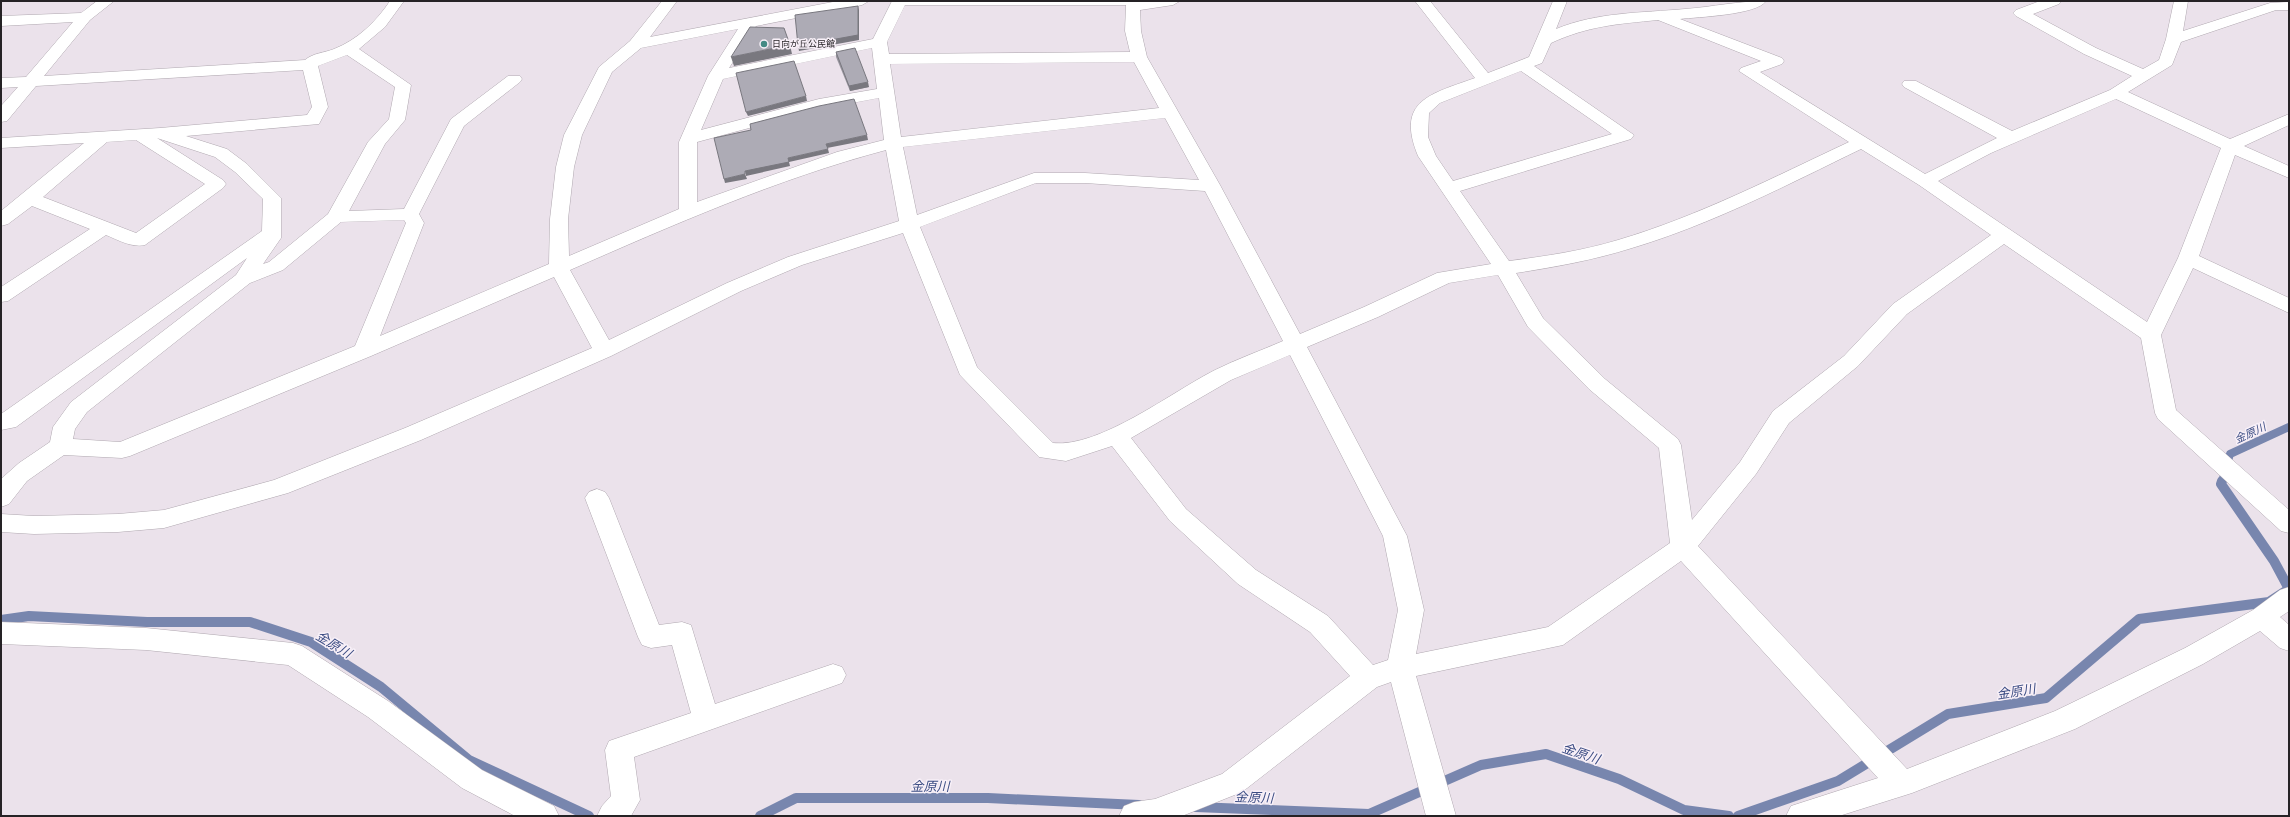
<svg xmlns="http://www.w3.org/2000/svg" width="2290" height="817" font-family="Mulish,'Noto Sans JP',sans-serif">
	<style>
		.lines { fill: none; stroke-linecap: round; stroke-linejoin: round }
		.stream-far1 { stroke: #7886ae; stroke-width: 8 }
		.stream { stroke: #7886ae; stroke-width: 10 }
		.minor-casing { stroke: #b0a8b0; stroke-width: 1 }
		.minor { fill: #fff; fill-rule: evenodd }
		.wall { fill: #95939c }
		.shaded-wall { fill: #79787f }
		.building { fill: #adabb5; stroke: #79787f }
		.poi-dot { fill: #448a84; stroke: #f8f0f8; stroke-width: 1.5 }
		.labels { text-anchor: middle; stroke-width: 3; stroke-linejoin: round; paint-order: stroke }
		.far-poi-label { font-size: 9px; fill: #252225; stroke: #f8f0f8; text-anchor: start }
		.water-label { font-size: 11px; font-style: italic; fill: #3d4e84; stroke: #f8f0f8 }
		.near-water-label { font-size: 13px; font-style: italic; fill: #3d4e84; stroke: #f8f0f8 }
	</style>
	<rect width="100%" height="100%" fill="#ebe2eb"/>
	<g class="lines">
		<path class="stream-far1" d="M2222,482l8,-28 59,-27"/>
		<path class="stream" d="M2222,481l-1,3 53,77 15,28
			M1,620l28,-4 118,6h103l61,20 70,45 88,73 120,56
			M1195,807l174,7 112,-49 65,-11 73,25 65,31 45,6
			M760,816l36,-18h192l151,7
			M1738,816l100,-35 110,-67 98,-16 93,-79 130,-17 20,-13"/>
		<g class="minor-casing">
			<path id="minor" d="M97,1h17l-24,19 -46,56 261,-16c8,-7 19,-7 29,-11 23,-9 42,-27 56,-48h14l-19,26 -26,22 52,36 -6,35 -20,24 -36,67 55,-2 47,-90 57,-43h12l2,3 -2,3 -56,44 -45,88 5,9 -44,113 169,-72 1,-45 6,-52 8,-32 35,-68 31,-26 32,-40h15l-27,36 188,-36h31l-7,4 -106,21 -27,42 144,-29 19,-38h288l-7,4 -33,5 1,21 6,26 73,128 80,149 64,-27 73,-34 54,-9 -73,-108c-23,-56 13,-62 57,-78l-60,-77h15l58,72 41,-16 24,-56h14l-11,28c41,-17 86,-16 129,-20 27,-2 54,-8 81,-8 -9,14 -69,16 -86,18l102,39 2,3 -2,3 -22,8 165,102 72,-36 -93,-51 -2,-3 2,-3h12l96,50 98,-41 22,-14 -48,-22 -68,-38 -3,-3 3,-3 24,-9h21l-2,3 -26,10 63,34 47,21 16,-9 7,-21 8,-38h14l-5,30 87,-28 19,-1v8h-13l-95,32 -9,23 -44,27 102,47 59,-25v11l-45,21 45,20v12l-54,-23 -36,101 90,42v15l-96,-45 -32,67 15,75 113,100v23l-8,-2 -123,-112 -3,-6 -14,-75 -137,-94 -97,70 -49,52 -69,57 -33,51 -58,72 209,223 148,-58 130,-63 68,-38 27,-20 9,-3v24l-9,6 9,8v26l-9,-3 -20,-17 -57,33 -128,65 -163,64 -73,23h-53l5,-10 87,-28 -197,-217 -118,84 -147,31 40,140h-30l-35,-134 -14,5 -135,105 -60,24h-63l5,-10 10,-4 21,-3 67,-25 128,-98 -40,-44 -72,-48 -68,-63 -58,-75 -46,15 -27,-4 -79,-82 -57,-142 -101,32 -61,26 -130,65 -190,84 -133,53 -124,35 -46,4 -84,2 -33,-2v-18l33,2 84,-2 46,-4 110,-30 131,-52 187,-80 -38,-71 -183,79 -241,100 -8,2 -58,-3 -37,26 -18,23 -8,3v-28l18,-16 31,-21 3,-15 18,-25 165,-127 11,-17 -231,169 -15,3v-16l261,-183 1,-32 -28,-27 -20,-15 -58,-19 66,42 3,4 -3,4 -78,57c-13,3 -27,-5 -39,-10l-98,66 -7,1v-15l89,-58 -58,-23 -24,18 -7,2v-15l83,-68 -83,5v-10l159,-10 147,-13 5,-8 -9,-37 -267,16 -29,35 -6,1v-16l17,-19 -17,1v-10l25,-1 47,-55 -72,4v-10l80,-3zM905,5h221l-1,26 5,21 -241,2 -2,-12zM1658,20l103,41 -20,7 -2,3 110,71c-75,35 -150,74 -231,98 -36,11 -72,16 -109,21l-49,-70 171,-52 3,-4 -100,-69 8,-3 9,-20c37,-17 66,-19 107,-23zM738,29l-30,47 -29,66v67l-110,47 -1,-37 6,-52 8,-32 30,-63 29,-24zM872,48l5,41 -58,10 -118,31 22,-51zM347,55l48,32 -6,32 -21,23 -40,72 -59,48 -6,2 18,-26v-40l-34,-34 -20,-15 -41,-13 133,-12 9,-17 -10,-41zM1134,62l25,46 -258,29 -11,-73zM1521,71l91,63 -159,47 -17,-25 -8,-19 1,-24 11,-10zM879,98l5,42 -47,12 -140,50v-60l123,-33zM2116,99l105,49 -43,110 -31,64 -209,-141 53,-28zM1165,118l34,62 -114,-7h-51l-117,42 -14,-68zM136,140l69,44 -69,49 -93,-36 64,-55zM1861,149l58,36 72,50 -98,69 -49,52 -71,55 -33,51 -48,58 -11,-75 -3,-6 -73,-60 -62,-61 -27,-45c39,-6 78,-13 116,-25 80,-24 155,-63 229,-99zM886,150l13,71 -111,36 -61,26 -118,57 -39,-70c103,-45 207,-91 316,-120zM1036,183h49l120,8 78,150c-23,10 -46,18 -68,29 -42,21 -115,78 -162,73l-76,-76 -57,-140zM404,220l2,3 -51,123 -235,96 -47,-3 2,-10 12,-17 163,-129 33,-13 58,-48zM1498,275l30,52 61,62 70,59 11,95 -122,84 -132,27 8,-44 -17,-74 -100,-189 71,-30 71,-34zM1290,355l93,181 15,74 -10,50 -15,5 -45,-49 -72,-46 -70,-61 -55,-71 100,-58z
				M597,489l8,3 4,6 50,127 23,-3 9,3 24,79 118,-40 9,3 4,8 -4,8 -208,74 6,43 -9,16h-34l5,-10 9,-10 -6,-46 4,-9 82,-28 -19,-68 -21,3 -9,-3 -4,-8 -53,-139 4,-6z
				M1,622l145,6 147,15 9,3 86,55 94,69 72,36 5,10h-44l-53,-28 -94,-71 -80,-52 -142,-15 -145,-6z"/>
		</g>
		<use href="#minor" class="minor"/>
	</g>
	<path class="wall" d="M836,52l33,35 -19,4 -14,-34z"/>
	<path class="shaded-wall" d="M858,6l1,4v30l-60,11 -1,-5z
		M790,45l2,9 -58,12 -3,-9z
		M868,82l1,5 -19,4 -1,-5z
		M806,96l1,5 -59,15 -2,-4z
		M867,135l1,5 -41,8 -1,-4z
		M828,149l1,4 -40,9 1,4 -44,10 -1,-5 43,-13z
		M745,174l2,5 -22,4 -1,-4z"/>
	<path class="building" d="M858,6v29l-60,11 -3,-31z
		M750,27l34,1 6,17 -59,12z
		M855,48l13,34 -19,4 -13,-34z
		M794,61l12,35 -60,16 -10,-39z
		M854,99l13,36 -41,9 2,5 -40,9 1,4 -44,9v3l-21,5 -10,-41 37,-8 -1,-6 69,-18z"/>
	<circle class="poi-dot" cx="764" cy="44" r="4"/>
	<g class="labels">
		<g class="far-poi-label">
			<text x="772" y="47">日向が丘公民館</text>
		</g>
		<g class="water-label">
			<text transform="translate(2250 433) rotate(-25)" y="4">金原川</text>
		</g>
		<g class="near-water-label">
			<text transform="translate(334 644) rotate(31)" y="5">金原川</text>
			<text transform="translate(2016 691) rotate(-9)" y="5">金原川</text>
			<text transform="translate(1581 753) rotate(19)" y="5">金原川</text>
			<text x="930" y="791">金原川</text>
			<text transform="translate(1254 797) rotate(2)" y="5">金原川</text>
		</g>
	</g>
	<rect width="2290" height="817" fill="none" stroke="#252225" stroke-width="4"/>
</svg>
